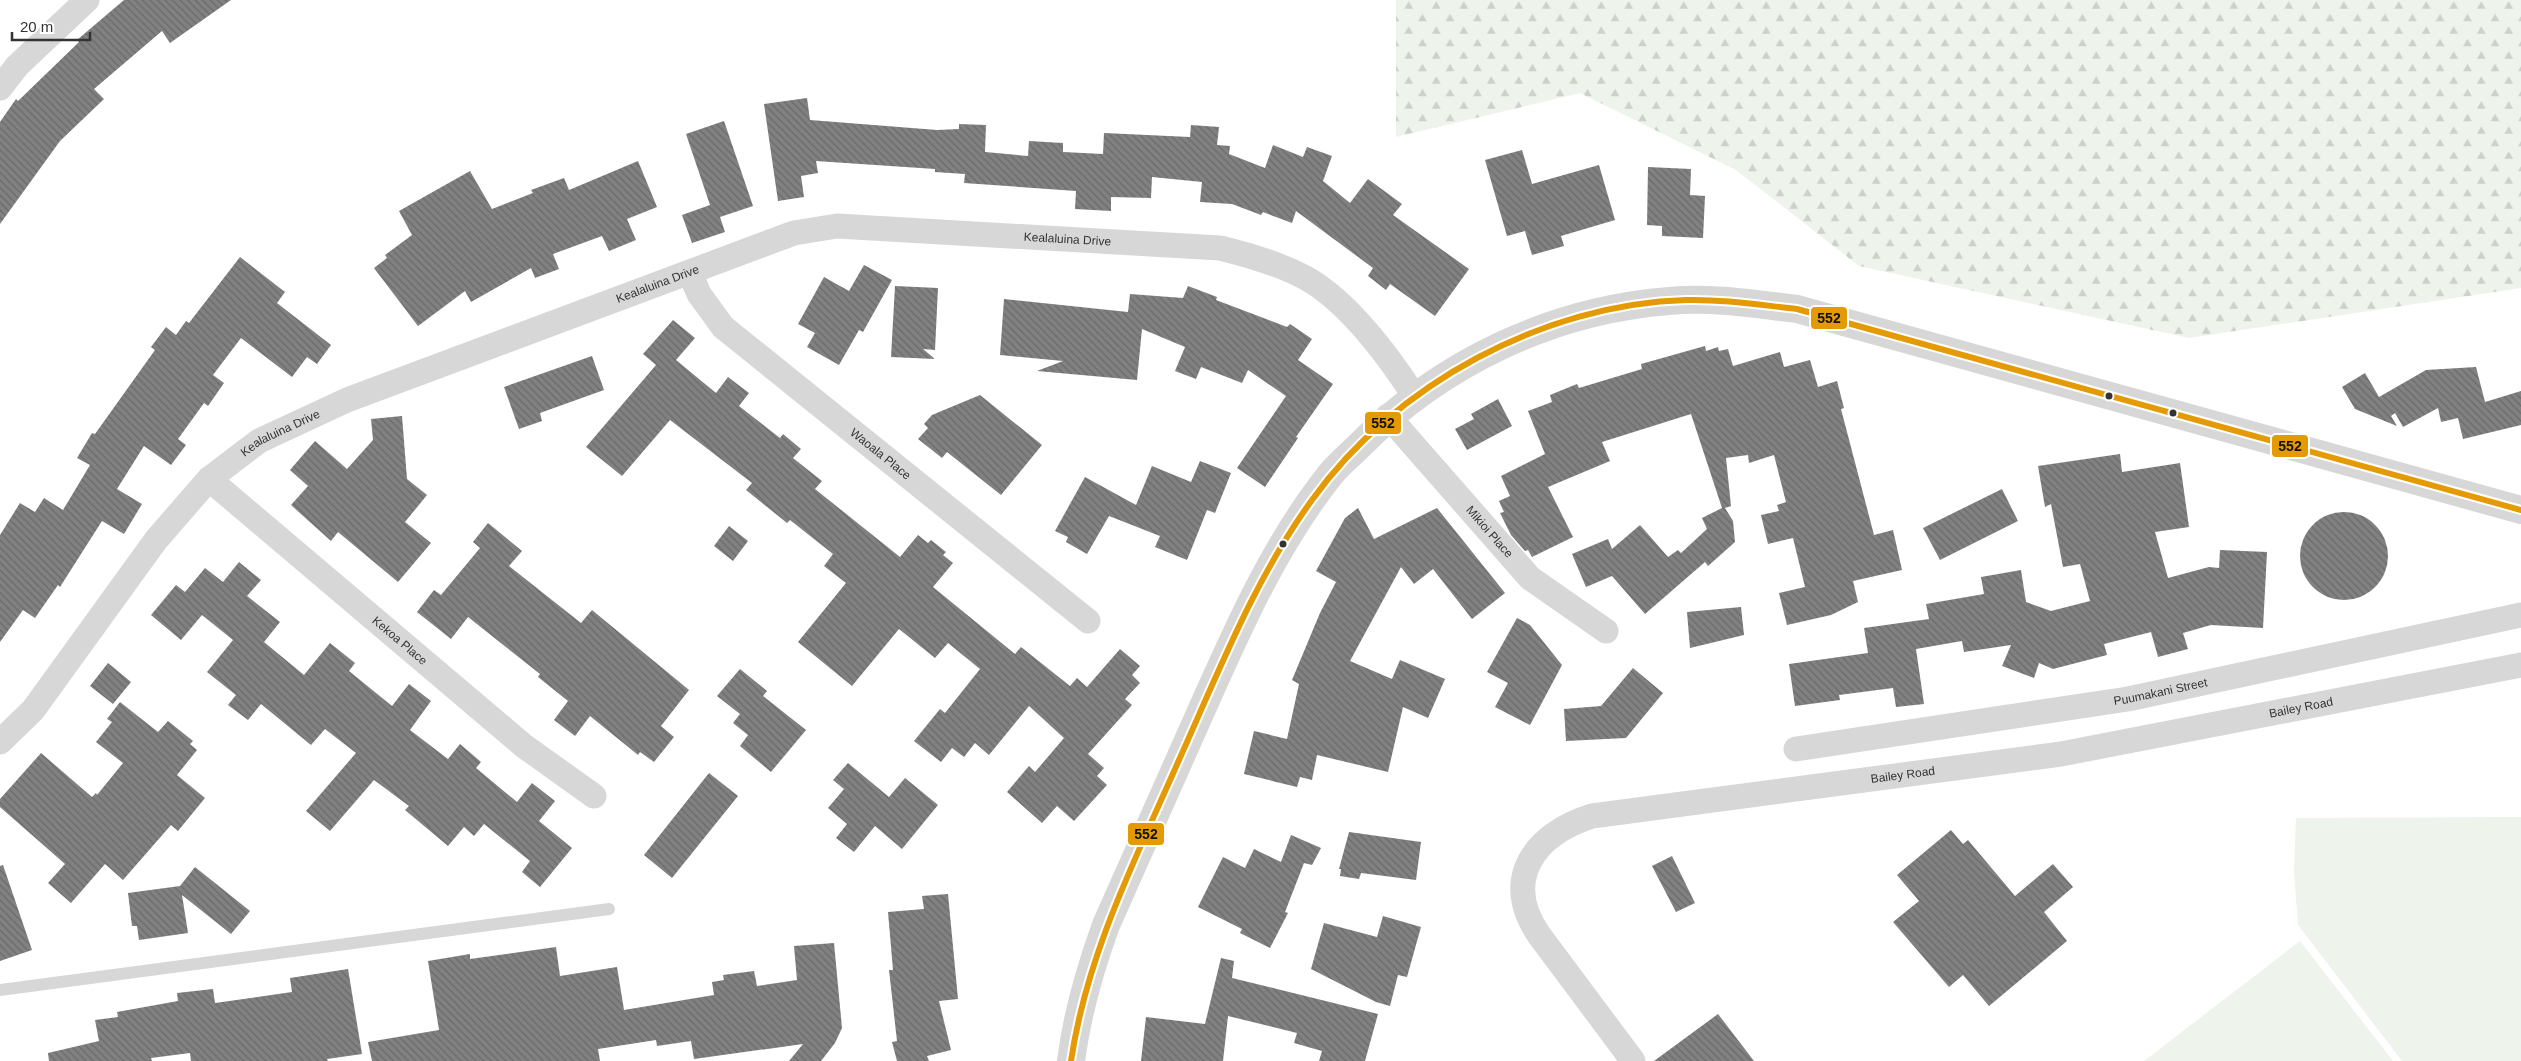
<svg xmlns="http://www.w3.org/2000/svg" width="2521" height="1061" font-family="Helvetica,sans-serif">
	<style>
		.grass { fill: #eef3ec }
		.forest { fill: url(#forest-firs) }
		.building { fill: url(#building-back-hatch) }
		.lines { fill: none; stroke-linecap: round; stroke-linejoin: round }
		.service { stroke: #d7d7d7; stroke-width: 12 }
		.minor { stroke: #d7d7d7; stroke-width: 25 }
		.tertiary { stroke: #d7d7d7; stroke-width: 28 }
		.bus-1-casing { stroke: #fff; stroke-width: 10 }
		.bus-1 { stroke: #e39a05; stroke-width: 6 }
		.bus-dot { fill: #333; stroke: #fff; stroke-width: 2 }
		.labels { text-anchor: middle; stroke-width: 5; stroke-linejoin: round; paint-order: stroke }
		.street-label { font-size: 12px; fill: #333; stroke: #fff }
		.line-badge { stroke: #fff; stroke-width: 2 }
		.pale-badge-label { font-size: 14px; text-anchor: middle; font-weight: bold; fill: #111 }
	</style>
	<defs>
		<pattern id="forest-firs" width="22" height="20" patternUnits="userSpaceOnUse" patternTransform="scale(1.25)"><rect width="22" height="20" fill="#eef3ec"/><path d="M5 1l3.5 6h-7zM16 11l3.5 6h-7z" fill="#cdd1cb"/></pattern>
		<pattern id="building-back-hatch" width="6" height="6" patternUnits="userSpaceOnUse" patternTransform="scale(1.25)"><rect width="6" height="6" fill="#818181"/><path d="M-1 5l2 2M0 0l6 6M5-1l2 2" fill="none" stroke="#6a6a6a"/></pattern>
	</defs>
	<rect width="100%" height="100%" fill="#fff"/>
	<path class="grass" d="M2521,817v244h-119l-104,-136 -4,-53 2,-54z
		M2300,941l93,120h-249z"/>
	<path class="forest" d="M1396,0h1125v288l-332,50 -330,-72 -123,-96 -156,-77 -184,44z"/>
	<path class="building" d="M124,0h107l-61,43 -8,-12 -68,58 10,10 -44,42 -60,83v-102l16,-23 2,2 61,-59 -2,-2z
		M807,98l3,22 127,10 22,-1v-5l27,1 -1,27 43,4 1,-15 34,2v9l40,2 1,-21 86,4 1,-12 28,2 -2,18 13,1 -1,8 36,14 8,-23 30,12 4,-10 25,9 -9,25 27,22 18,-24 34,25 -9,11 76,54 -34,47 -45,-32 -4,6 -18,-14 5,-8 -77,-57 -4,12 -29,-11 -2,3 -29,-11 -32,-2 2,-20 -50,-5 -1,21 -40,-1v14l-36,-2 1,-18 -112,-8 1,-9 -30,-2v-3l-119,-8 2,12 -17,3 3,21 -26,4 -14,-97z
		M724,121l29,85 -33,11 5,15 -33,11 -10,-28 28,-10 -24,-71z
		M1522,150l10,34 67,-19 16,55 -54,16 3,10 -32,9 -7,-24 -18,5 -22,-76z
		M638,161l19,46 -30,12 9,21 -27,11 -7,-15 -49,18 6,15 -24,9 -4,-10 -60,34 -6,-11 -47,35 -44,-58 13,-10 -2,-3 27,-20 -13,-24 71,-40 22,38 41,-16 -2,-3 33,-12 5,12z
		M1648,167l43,2 -1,26 15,1 -2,42 -41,-2v-10l-15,-1z
		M240,257l45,35 -8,11 54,42 -14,19 -10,-7 -15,20 -51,-39 -28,37 11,8 -16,23 -4,-3 -26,36 8,6 -15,20 -27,-19 -27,43 25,15 -18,30 -22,-13 -42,66 -2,-2 -23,33 -12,-8 -23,32v-107l20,-32 15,9 9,-14 19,12 27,-45 -13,-7 15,-25 3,1 60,-84 -4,-3 15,-20 10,8 10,-14 3,2z
		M864,265l28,15 -29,52 -4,-2 -20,35 -32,-18 8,-14 -17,-9 26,-47 25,14z
		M895,286l43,2 -3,62 -12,-1 12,10 -44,-2z
		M1188,286l29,11 -1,3 71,27 3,-3 22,15 -14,21 35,24 -37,53 2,1 -33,49 -28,-19 49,-72 -38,-26 -6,13 -41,-16 -5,12 -21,-8 10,-24 -43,-18 -5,51 -100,-9 26,-10 -63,-6 4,-56 124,13 2,-18 53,4z
		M673,320l22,18 -19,22 40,33 12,-16 21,16 -10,13 41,32 3,-4 18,15 -8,9 29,23 -7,8 85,68 18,-22 10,8 3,-3 15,12 -3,3 10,8 -20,24 82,67 6,-7 49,39 7,-8 10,9 33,-38 20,17 -8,9 8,8 -15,16 7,6 -44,49 16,14 -7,8 10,9 -33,36 -17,-15 -15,17 -35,-31 22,-26 6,6 29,-34 -35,-32 -40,49 -14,-12 -11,14 -12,-9 -11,14 -27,-21 26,-32 5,4 35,-44 -32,-26 -13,15 -36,-29 -47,57 -54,-44 48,-59 -22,-17 9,-12 -43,-34 -3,3 -41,-33 6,-7 -82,-63 -48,56 -36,-29 70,-82 -13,-11z
		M1705,346l1,5 12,-4 1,4 9,-2 5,17 47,-14 4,15 26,-7 8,27 19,-6 7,27 -3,1 33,126 19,-5 9,40 -49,11 5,21 -27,13 -44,10 -8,-32 26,-6 -12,-49 -25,6 -7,-29 18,-4 -2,-6 9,-3 -12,-47 -25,8 -1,-8 -22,3 5,48 -6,2 8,13 2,21 -27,24 -3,-4 -60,52 -33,-38 -26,11 -14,-33 36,-15 4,10 28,-24 28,32 10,-7 3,3 26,-24 -5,-11 20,-10 -31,-94 -89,28 8,19 -62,26 25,50 -41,20 -4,-7 -3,1 -14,-16 -11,-22 4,-1 -5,-11 11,-5 -9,-20 44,-22 -17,-43 24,-9 -2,-7 27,-11 2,4 63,-19 -1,-5z
		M592,356l12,34 -64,23 2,8 -23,8 -15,-42z
		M2476,367l9,35 36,-11v34l-58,14 -5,-21 -17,4 -3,-14 -35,19 -8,-14 -4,3 6,10 -42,-17 -13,-22 23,-14 14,24 47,-27z
		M980,395l62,50 -41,50 -54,-43 -5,6 -24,-19 10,-11 -4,-4 8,-9z
		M1498,399l14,27 -45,24 -12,-21 19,-10 -3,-5z
		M402,416l5,63 20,16 -22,27 26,21 -33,39 -60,-50 -7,9 -40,-36 17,-19 -18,-16 25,-29 32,28 26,-29 -2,-21z
		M2120,454l2,18 58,-9 9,64 -34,5 13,46 41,-11 10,1 1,-18 47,2 -4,76 -52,-3 -28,8 5,16 -30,8 -7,-25 -47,12 3,11 -54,14 -14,-6 -5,15 -32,-12 9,-21 -47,7 -2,-11 -46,8 8,55 -28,3 -3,-19 -54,7 1,5 -45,6 -6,-42 79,-11 -4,-25 65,-9 -3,-15 58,-10 -3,-17 40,-7 5,32 25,9 39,-10 -10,-37 -17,3 -12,-63 -6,3 -7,-41z
		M1200,461l31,12 -16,40 -8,-3 -20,50 -32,-13 5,-11 -51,-20 -22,38 -21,-12 2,-5 -13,-6 30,-54 51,28 16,-39 39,16z
		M2002,489l16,32 -78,39 -17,-32z
		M1358,508l16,31 63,-31 68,85 -33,26 -39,-50 -19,15 -13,-17 -51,94 42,18 8,-19 45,19 -17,39 -25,-11 -15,65 -71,-17 -5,25 -12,-3 -3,10 -53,-13 10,-43 33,8 12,-55 -7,-4 28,-67 16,-31 -20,-11 29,-53z
		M2300 556a44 44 0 1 1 88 0a44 44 0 1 1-88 0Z
		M488,523l34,28 -13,15 72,57 11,-13 97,80 -28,36 13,11 -20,25 -14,-10 -2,3 -48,-39 -15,20 -21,-16 14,-19 -30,-24 2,-3 -72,-57 -17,22 -34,-27 17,-22 7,5 39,-47 -7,-6z
		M729,526l19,15 -15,20 -19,-15z
		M239,562l22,18 -14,16 33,26 -16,20 40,33 26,-32 25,20 -6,8 43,35 17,-22 22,17 -21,29 38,29 12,-15 21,18 -5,6 41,34 15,-19 23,18 -16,20 33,27 -32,39 -18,-15 8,-11 -46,-37 -10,12 -10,-9 -16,19 -43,-36 4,-4 -35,-26 -44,51 -24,-20 50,-58 -31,-24 -14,16 -50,-41 -13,16 -20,-15 8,-10 -29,-23 26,-32 -31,-25 -21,25 -30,-25 25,-30 9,7 20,-24 18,14z
		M1741,607l3,28 -54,13 -3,-36z
		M1517,618l13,7 32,40 -32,60 -35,-18 13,-24 -21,-11z
		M108,663l23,19 -18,22 -23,-18z
		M1633,668l30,25 -37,45 -60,3 -2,-32 37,-3z
		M740,669l27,22 -4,5 43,34 -35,42 -31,-26 8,-11 -15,-12 7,-9 -23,-18z
		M120,702l38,30 10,-11 25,20 -3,3 7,6 -20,25 28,23 -27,33 -7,-6 -48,55 -18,-16 -34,39 -23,-20 17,-19 -65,-57v-8l41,-46 51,44 4,-4 1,2 26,-32 -27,-21 16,-20 -5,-3z
		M848,763l41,34 16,-19 33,27 -36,44 -27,-23 -21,26 -18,-14 11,-14 -19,-16 16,-19 -11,-9z
		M709,773l29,23 -66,82 -28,-23z
		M1951,830l12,14 5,-4 47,56 38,-32 20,23 -29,25 23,29 -78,65 -26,-31 -14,12 -56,-65 26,-21 -22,-26z
		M1349,832l72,10 -5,38 -55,-7 -2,6 -19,-3 1,-7h-2z
		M1291,835l30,13 -9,17 -8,-2 -19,49 3,1 -18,35 -30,-15 2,-4 -44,-22 25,-50 22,11 9,-19 27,13z
		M1672,856l23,47 -19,9 -24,-46z
		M3,865l29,85 -32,11v-95z
		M195,867l55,44 -19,23 -49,-39 6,38 -49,7 -2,-14h-5l-4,-33 52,-7z
		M948,894l10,105 -19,2 12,49 -24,6 2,5h-32l-5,-19 5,-1 -8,-71h4l-5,-58 36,-3 -2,-13z
		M1383,916l38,11 -14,50 -9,-2 -8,31 -14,-4 -65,-33 13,-46 53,14z
		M834,943l8,85 -7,15 -14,18h-32l14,-17 -109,15 -3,-18 -34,5 -1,-6 -58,9 2,12h-228l-4,-19 71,-12 -11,-69 42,-7v5l86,-12 4,29 57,-9 7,43 90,-15 -2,-13 12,-2 -1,-5 31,-4 3,15 40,-6 -3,-34z
		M1221,958l13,3 -2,17 146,36 -13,47h-46l3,-10 -28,-8 3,-10 -69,-17 -5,45h-82l5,-44 59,7z
		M348,969l14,85 -35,5 1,2h-137l-1,-8 -39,5 1,3h-103l-1,-8 51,-12 -4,-21 23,-3 -1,-5 61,-11 -1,-8 36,-4 2,14 77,-11 -2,-14z
		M1718,1014l36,47h-100z"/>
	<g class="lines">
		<path class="service" d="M0,990l609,-81"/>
		<g class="minor">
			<path d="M0,88l17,-22 70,-66"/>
			<path id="s1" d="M690,273l9,21 24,33 365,294"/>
			<path id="s2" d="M1388,416l142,162 76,53"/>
			<path id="s3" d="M209,479l315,267 70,50"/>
			<path id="s4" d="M0,742l33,-32 123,-170 53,-61 50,-38 88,-41 447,-167 43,-7 383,22c29,7 57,15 84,29 43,23 85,80 111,120"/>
			<path id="s5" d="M1796,749l332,-50 393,-84"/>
			<path id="s6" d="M1633,1061l-94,-126c-38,-55 -5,-101 53,-119l469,-62 460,-89"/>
		</g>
		<path class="tertiary" d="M1071,1061c6,-47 19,-92 35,-136 32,-72 64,-144 96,-216 36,-81 73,-165 128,-234 9,-11 20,-20 29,-29 82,-83 193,-136 310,-145 43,-4 85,3 128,8l724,201"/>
		<g class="bus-1-casing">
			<path id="bus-1" d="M1071,1061c16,-108 65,-203 108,-301 40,-89 76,-182 133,-260 83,-116 232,-196 374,-200 37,-1 74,5 111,9l724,201"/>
		</g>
		<use href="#bus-1" class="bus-1"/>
	</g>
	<g class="bus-dot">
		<circle cx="2109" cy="396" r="4.5"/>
		<circle cx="2173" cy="413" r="4.5"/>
		<circle cx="1283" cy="544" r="4.5"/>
	</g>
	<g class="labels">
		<g class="street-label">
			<text dy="4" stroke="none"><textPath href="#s4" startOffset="1248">Kealaluina Drive</textPath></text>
			<text dy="4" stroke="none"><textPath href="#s4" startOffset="828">Kealaluina Drive</textPath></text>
			<text dy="4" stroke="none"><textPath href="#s4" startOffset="422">Kealaluina Drive</textPath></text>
			<text dy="4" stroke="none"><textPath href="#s1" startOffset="266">Waoala Place</textPath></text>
			<text dy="4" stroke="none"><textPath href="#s2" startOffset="154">Mikioi Place</textPath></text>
			<text dy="4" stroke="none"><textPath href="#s3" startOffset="250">Kekoa Place</textPath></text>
			<text dy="4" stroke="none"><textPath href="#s5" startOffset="369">Puumakani Street</textPath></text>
			<text dy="4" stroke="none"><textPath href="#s6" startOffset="1032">Bailey Road</textPath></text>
			<text dy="4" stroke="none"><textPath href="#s6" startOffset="628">Bailey Road</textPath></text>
		</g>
	</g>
	<g class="line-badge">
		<rect x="1810" y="306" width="38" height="24" rx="5" fill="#e39a05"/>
		<rect x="1364" y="411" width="38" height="24" rx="5" fill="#e39a05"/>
		<rect x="2271" y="434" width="38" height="24" rx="5" fill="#e39a05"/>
		<rect x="1127" y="822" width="38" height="24" rx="5" fill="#e39a05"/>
	</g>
	<g class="pale-badge-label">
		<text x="1829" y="323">552</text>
		<text x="1383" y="428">552</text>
		<text x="2290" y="451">552</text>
		<text x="1146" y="839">552</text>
	</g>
	<path d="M12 32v8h78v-8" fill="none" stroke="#333333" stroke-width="2.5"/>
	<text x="20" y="32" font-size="15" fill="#333333" stroke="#ffffff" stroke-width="4" paint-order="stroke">20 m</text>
</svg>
